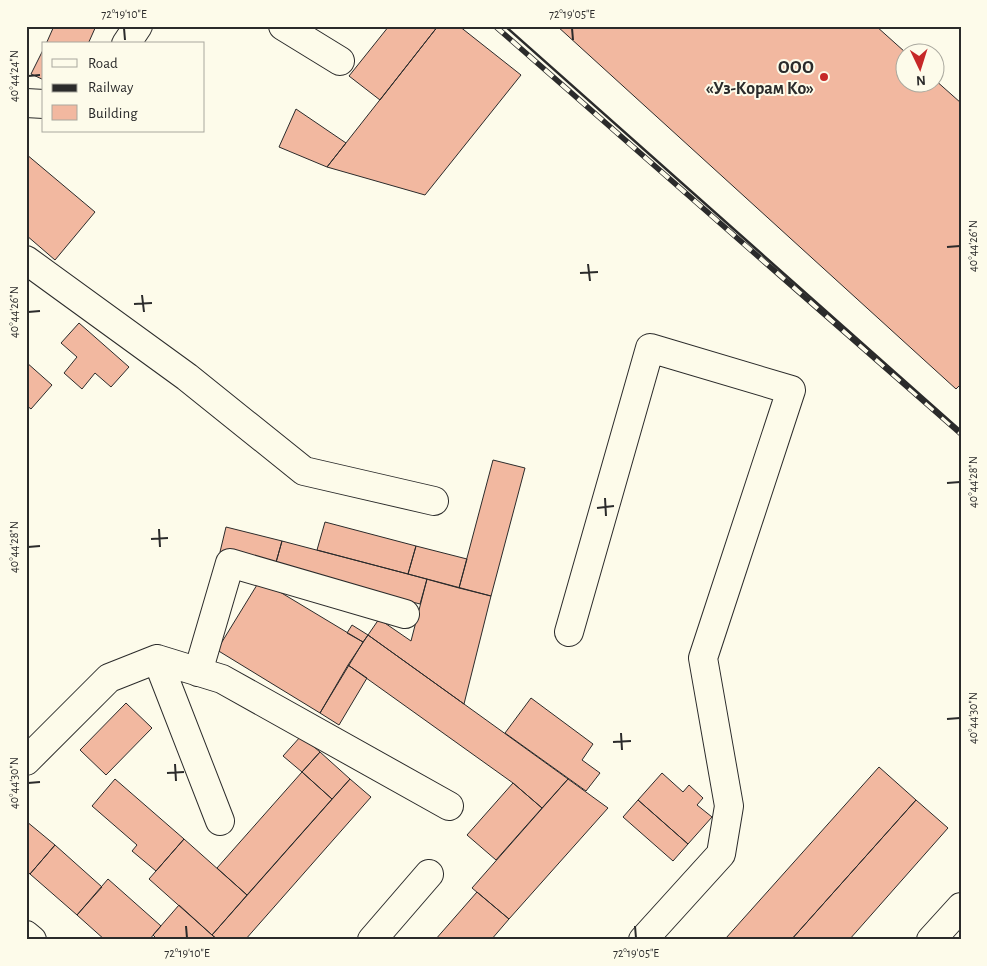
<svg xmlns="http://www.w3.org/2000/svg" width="987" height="966" font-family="'Alegreya Sans',sans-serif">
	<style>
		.building { fill: #f2b8a0; stroke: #2b2b2b }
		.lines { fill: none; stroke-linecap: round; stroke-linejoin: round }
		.minor-casing { stroke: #2b2b2b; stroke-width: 30 }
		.minor { stroke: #fdfbea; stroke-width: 28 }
		.rail-casing { stroke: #2b2b2b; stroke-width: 5.5 }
		.rail { stroke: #fdfbea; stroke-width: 4; stroke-dasharray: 11; stroke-linecap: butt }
		.wall { stroke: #2b2b2b; stroke-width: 2.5 }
		.ticks { fill: none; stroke: #2b2b2b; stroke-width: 2 }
		.poi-dot { fill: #c62828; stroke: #fdfbea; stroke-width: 2 }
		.labels { text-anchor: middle; stroke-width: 4; stroke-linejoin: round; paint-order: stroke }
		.poi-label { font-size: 18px; font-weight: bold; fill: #2b2b2b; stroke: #fdfbea; text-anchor: end }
		.neatline { fill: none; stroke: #2b2b2b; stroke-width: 2 }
		.ticks-label { font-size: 12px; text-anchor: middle; fill: #2b2b2b }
	</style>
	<rect width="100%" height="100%" fill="#fdfbea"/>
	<path class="building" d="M54,26h42l-8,18h-42z
		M389,26h49l-58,74 -31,-24z
		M438,26h21l62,49 -96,120 -98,-28z
		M557,26h319l29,26 -1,30h30v-3l27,24v281l-5,5z
		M44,48v32l-13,-6z
		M296,109l50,34 -19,24 -48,-20z
		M26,154l69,58 -40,48 -29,-25z
		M79,323l50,44 -18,20 -16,-14 -13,16 -18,-16 13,-16 -16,-14z
		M26,362l26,23 -21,24 -5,-4z
		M493,460l32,8 -34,128 -32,-8z
		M325,522l91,24 -8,28 -91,-24z
		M226,527l56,14 -7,25 -55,-14z
		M282,541l145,38 -7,25 -145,-38z
		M416,546l51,13 -8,29 -51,-14z
		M427,579l64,17 -27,108 -96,-69 11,-16 32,22z
		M260,580l103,62 -43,71 -103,-63z
		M352,625l16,10 -5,7 -16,-9z
		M368,635l96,69 104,75 -26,29 -29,-25 -165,-118z
		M348,665l19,13 -28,47 -19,-12z
		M531,698l62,46 -11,16 18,13 -14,18 -81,-58z
		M126,703l26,25 -46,47 -26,-25z
		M301,736l19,16 -18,20 -19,-16z
		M320,752l30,27 -18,20 -30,-27z
		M879,767l37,33 -125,140h-63l-2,-2z
		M302,772l30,27 -85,96 -30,-27z
		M662,773l21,19 6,-7 14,13 -6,7 15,12 -24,27 -50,-44z
		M115,779l69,60 -28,32 -24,-20 5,-6 -45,-39z
		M350,779l21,18 -126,143h-27l-6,-5z
		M568,779l40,29 -99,111 -37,-31z
		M513,783l29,25 -46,52 -29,-25z
		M638,800l50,44 -15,17 -50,-44z
		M916,800l32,28 -99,112h-58z
		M26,821l29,24 -25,29 -4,-3z
		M184,839l63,56 -35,40 -63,-56z
		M55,845l47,42 -25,28 -47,-41z
		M108,879l53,47 -12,14h-44l-28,-25z
		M477,892l32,27 -18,21h-56z
		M179,905l33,30 6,5h-60l-5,-5z"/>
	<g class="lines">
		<g class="minor-casing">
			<path id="minor" d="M283,26l57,35
				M126,44l12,-18
				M26,103l18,1
				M26,260l161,117 117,94 130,30
				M569,632l81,-284 141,42 -88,268 26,148 -8,48 -78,86
				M157,659l63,162
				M198,672l32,-109 175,51
				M26,761l83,-83 48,-19 65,20 227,127
				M26,935l6,5
				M372,940l57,-66
				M931,940l30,-33"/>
		</g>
		<use href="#minor" class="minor"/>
		<g class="rail-casing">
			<path id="rail" d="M495,26l466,408"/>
		</g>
		<use href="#rail" class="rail"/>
		<path class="wall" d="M505,26l456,405"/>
	</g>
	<path class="ticks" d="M124,28l1,12M572,28l1,12M28,76l12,-1M947,247l13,-1M588,264l2,17M580,273l18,-1M142,295l2,17M134,304l18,-1M28,312l12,-1M947,483l13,-1M605,498l1,18M597,508l17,-2M159,529l1,18M151,539l17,-1M28,547l12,-1M947,719l13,-1M621,733l1,17M613,742l18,-1M175,764l1,17M167,773l17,-1M28,783l12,-1M186,926l1,12M635,926l1,12"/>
	<circle class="poi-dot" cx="824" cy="77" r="5"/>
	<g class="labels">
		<g class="poi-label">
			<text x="814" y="73">ООО<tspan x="814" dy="21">«Уз-Корам Ко»</tspan></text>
		</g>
	</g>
	<rect width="987" height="966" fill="none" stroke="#fdfbea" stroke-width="55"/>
	<rect x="42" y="42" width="162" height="90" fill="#fdfbea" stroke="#a9a89e"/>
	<rect x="52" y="59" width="25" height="8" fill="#fdfbea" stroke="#a9a89e"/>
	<text x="88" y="68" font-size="15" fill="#2b2b2b">Road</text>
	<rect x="52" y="84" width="25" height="8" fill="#2b2b2b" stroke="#a9a89e"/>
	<text x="88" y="92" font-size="15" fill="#2b2b2b">Railway</text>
	<rect x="52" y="105" width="25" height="15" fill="#f2b8a0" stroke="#a9a89e"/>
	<text x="88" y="118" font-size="15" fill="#2b2b2b">Building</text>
	<g transform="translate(920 68) rotate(176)"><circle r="24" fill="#fdfbea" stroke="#a9a89e"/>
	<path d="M0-4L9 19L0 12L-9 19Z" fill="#c62828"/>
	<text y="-8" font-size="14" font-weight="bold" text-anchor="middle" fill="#2b2b2b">N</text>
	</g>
	<rect x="28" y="28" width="932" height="910" class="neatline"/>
	<g class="ticks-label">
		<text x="124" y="18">72°19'10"E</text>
		<text x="572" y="18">72°19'05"E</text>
		<text transform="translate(14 76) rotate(-90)" y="4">40°44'24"N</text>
		<text transform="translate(973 246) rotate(-90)" y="4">40°44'26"N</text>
		<text transform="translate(14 312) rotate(-90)" y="4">40°44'26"N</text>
		<text transform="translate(973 482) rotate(-90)" y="4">40°44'28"N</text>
		<text transform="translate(14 547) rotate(-90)" y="4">40°44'28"N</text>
		<text transform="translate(973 718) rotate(-90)" y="4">40°44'30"N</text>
		<text transform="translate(14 783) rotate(-90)" y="4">40°44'30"N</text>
		<text x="187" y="957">72°19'10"E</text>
		<text x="636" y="957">72°19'05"E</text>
	</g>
</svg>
